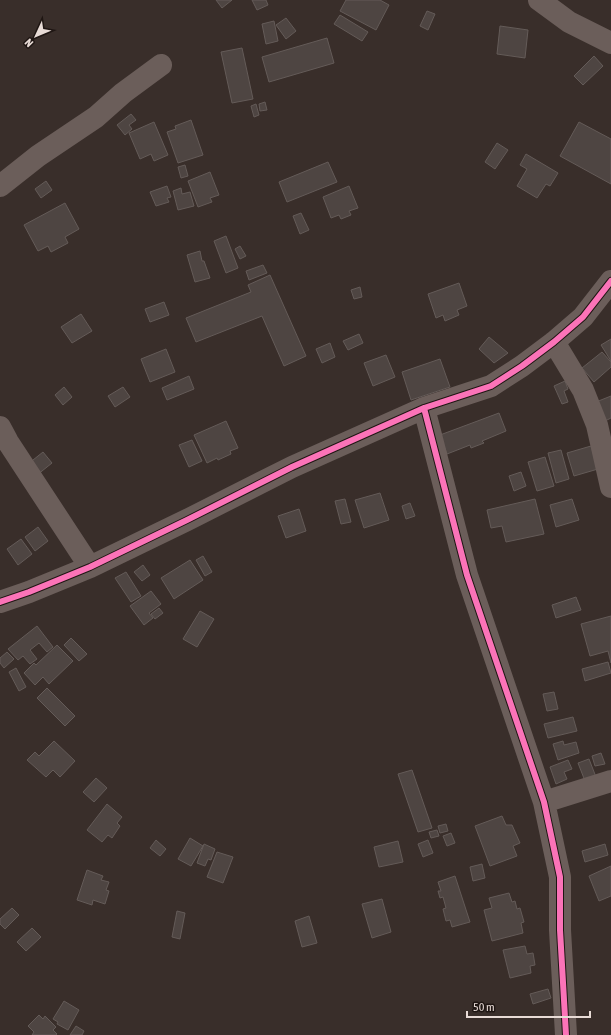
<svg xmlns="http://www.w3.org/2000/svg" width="611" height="1035" font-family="'Asap Condensed',sans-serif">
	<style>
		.building { fill: #4e4542; stroke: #645b58 }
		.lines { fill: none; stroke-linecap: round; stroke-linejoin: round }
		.minor { stroke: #6b5e5a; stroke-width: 22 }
		.cycleway-casing { stroke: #1f1613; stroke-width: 8 }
		.cycleway { stroke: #fb73b8; stroke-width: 6 }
	</style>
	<rect width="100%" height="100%" fill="#392e2a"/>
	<path class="building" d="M216,0h16l-10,8z
		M252,0h14l2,5 -11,5z
		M346,0h34l9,5 -13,25 -36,-19z
		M427,11l8,3 -7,16 -8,-4z
		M340,15l28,17 -6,9 -28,-17z
		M286,18l10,13 -10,8 -10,-14z
		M274,21l4,20 -12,3 -4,-20z
		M500,26l28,4 -3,28 -28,-4z
		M327,38l7,25 -65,19 -7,-25z
		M242,48l11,51 -21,4 -11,-51z
		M594,56l9,10 -20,19 -9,-9z
		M265,102l2,8 -7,1 -1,-7z
		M256,104l3,11 -5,2 -3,-11z
		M131,114l5,6 -7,5 3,4 -7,6 -8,-10z
		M191,120l12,35 -25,8 -11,-31 9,-3 -1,-3z
		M154,122l14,33 -14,6 -3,-7 -11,5 -11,-26z
		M579,122l32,17v45l-51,-28z
		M497,143l11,7 -13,19 -10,-7z
		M526,154l32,19 -8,13 -4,-2 -9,14 -20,-12 10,-17 -7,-4z
		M328,162l9,20 -50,20 -8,-20z
		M185,165l3,11 -7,2 -3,-11z
		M210,172l9,23 -9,3 2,4 -14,5 -10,-26z
		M46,181l6,9 -11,8 -6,-9z
		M167,186l4,11 -4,1 2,4 -13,4 -6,-14z
		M349,186l9,22 -9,3 2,4 -10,4 -2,-4 -8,3 -8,-21z
		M181,188l1,6 8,-2 4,14 -16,4 -5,-19z
		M65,203l14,26 -14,8 3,6 -17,9 -3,-6 -10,5 -14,-26z
		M301,213l8,17 -9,4 -7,-18z
		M226,236l12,32 -12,5 -12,-32z
		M240,246l6,10 -6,3 -5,-10z
		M200,251l2,10h2l6,17 -15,4 -8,-27z
		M263,265l4,8 -18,7 -3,-9z
		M270,275l36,81 -22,10 -22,-50 -66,26 -10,-24 65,-26 -3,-7z
		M459,283l8,23 -10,4 2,5 -14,6 -2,-6 -7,3 -8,-24z
		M360,287l2,10 -8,2 -3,-9z
		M164,302l5,13 -19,7 -5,-13z
		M81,314l11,17 -20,12 -11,-16z
		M359,334l4,9 -15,7 -5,-9z
		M489,337l19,16 -14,10 -15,-14z
		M611,339v22l-10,-16z
		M330,343l5,14 -13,6 -6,-14z
		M166,349l9,23 -25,10 -9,-23z
		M602,352l9,10v5l-17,15 -12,-14z
		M386,355l9,22 -22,9 -9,-23z
		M440,359l10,28 -39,13 -9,-28z
		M189,376l5,13 -27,11 -5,-12z
		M565,381l3,8 -4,2 4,11 -6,2 -8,-18z
		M64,387l8,10 -9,8 -8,-10z
		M123,387l7,10 -15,10 -7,-11z
		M611,396v22l-6,3 -9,-19z
		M499,413l7,18 -24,10 2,2 -13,5 -1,-3 -23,9 -7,-19z
		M226,421l12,27 -8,3 1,3 -13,6 -1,-2 -10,5 -13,-28z
		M192,440l10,21 -13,6 -10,-22z
		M591,446l7,23 -24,7 -7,-23z
		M561,450l8,29 -13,4 -8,-30z
		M43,452l9,11 -15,12 -9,-11z
		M545,457l9,29 -17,5 -9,-29z
		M521,472l5,14 -12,5 -5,-15z
		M380,493l9,27 -25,8 -9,-28z
		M345,499l6,23 -10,2 -6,-23z
		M535,499l9,35 -38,8 -4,-16 -11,2 -4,-18z
		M572,499l7,21 -23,7 -6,-22z
		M410,503l5,13 -9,3 -4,-13z
		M299,509l7,22 -20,7 -8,-22z
		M38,527l10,14 -13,10 -10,-14z
		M21,539l11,15 -14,11 -11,-16z
		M203,556l9,16 -7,4 -9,-16z
		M190,560l13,20 -29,19 -13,-21z
		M143,565l7,10 -8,6 -8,-9z
		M126,572l15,24 -10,6 -16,-24z
		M151,591l10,13 -12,9 4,5 -9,7 -14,-19z
		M576,597l5,13 -25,8 -4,-13z
		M159,608l4,5 -8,6 -4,-5z
		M200,611l14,8 -17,28 -14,-8z
		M611,616v47l-3,-12 -18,5 -9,-32z
		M37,626l16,21 -6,5 -8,-9 -9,7 7,9 -7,5 -7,-8 -5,4 -10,-11z
		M71,638l16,16 -8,7 -15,-16z
		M57,645l16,16 -24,23 -6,-7 -8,8 -11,-12 10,-10 2,2z
		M7,652l7,7 -10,9 -4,-5v-5z
		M608,662l3,11 -26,8 -3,-12z
		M16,668l10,19 -7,4 -10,-19z
		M47,688l28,28 -10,10 -28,-28z
		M554,692l4,17 -11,2 -4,-17z
		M573,717l4,14 -29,7 -4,-14z
		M54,741l21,20 -15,16 -7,-7 -7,7 -19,-17 8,-8 4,4z
		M563,741l1,4 12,-3 3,11 -21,7 -5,-16z
		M601,753l4,11 -10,2 -3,-10z
		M589,759l7,18 -11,4 -7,-18z
		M568,760l4,9 -8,3 3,7 -11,5 -6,-17z
		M412,770l20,58 -14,4 -20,-58z
		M96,778l11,10 -13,14 -11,-10z
		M107,804l15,13 -5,6 3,3 -8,12 -4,-3 -6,7 -15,-12z
		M502,816l4,9h6l8,18 -7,3 4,10 -27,10 -15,-40z
		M446,824l2,7 -8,2 -2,-7z
		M437,830l2,6 -8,2 -2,-6z
		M451,833l4,10 -8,3 -4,-10z
		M190,838l13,8 -12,20 -13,-7z
		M156,840l10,9 -6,7 -10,-8z
		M428,840l5,13 -10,4 -5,-13z
		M398,841l5,21 -24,5 -5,-20z
		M204,844l11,5 -4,11 -3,-1 -3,7 -8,-3z
		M605,844l3,11 -23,7 -3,-11z
		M217,852l16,5 -10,26 -16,-6z
		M482,864l3,14 -12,3 -3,-14z
		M611,866v30l-12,5 -10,-25z
		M87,870l16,6 -2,4 8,2 -3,8 3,1 -4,13 -12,-4 -1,5 -15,-5z
		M455,876l15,46 -18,5 -2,-7 -4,1 -3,-12 3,-1 -3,-11 -3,1 -2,-7h3l-3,-9z
		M509,893l3,9 3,-1 2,8 3,-1 4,14 -3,1 2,10 -31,8 -8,-31 8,-2 -3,-10z
		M382,899l9,33 -19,6 -10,-34z
		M12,908l7,7 -14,14 -5,-5v-5z
		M177,911l8,2 -5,26 -8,-2z
		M309,916l8,27 -15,4 -7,-26z
		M32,928l9,9 -15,14 -9,-9z
		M525,946l2,8 6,-1 2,12 -5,1 1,7 -21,5 -7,-28z
		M548,989l3,9 -18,6 -3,-10z
		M64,1001l15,9 -11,20 -11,-6 1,-2 -5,-3z
		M39,1015l4,4 2,-3 11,11 -3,3 4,4 -1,1h-24l2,-3 -6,-6z
		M76,1026l8,5 -2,4h-12z"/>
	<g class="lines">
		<path class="minor" d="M539,0l30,22 42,21
			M0,186l38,-30 58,-39 27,-24 38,-28
			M554,342l29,48 14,35 14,62
			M424,408l43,167 77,227 16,75v53l6,105
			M0,427l8,15 82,125
			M0,602l29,-10 61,-25 97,-47 105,-53 132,-59 67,-22 31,-20 32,-24 29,-25 28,-36
			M544,802l67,-21"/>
		<g class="cycleway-casing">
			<path id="cycleway" d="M424,408l43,167 77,227 16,75v53l6,105
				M0,602l29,-10 61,-25 97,-47 105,-53 132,-59 67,-22 31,-20 32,-24 29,-25 28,-36"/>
		</g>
		<use href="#cycleway" class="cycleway"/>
	</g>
	<g transform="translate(36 36) rotate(226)" stroke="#1f1613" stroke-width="3" paint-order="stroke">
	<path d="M0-3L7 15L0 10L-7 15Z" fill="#e8dbd6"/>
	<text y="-6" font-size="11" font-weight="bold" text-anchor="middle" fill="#e8dbd6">N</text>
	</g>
	<path d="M467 1011v6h123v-6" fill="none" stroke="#e8dbd6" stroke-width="2"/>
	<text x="473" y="1011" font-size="12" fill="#e8dbd6" stroke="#1f1613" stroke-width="3" paint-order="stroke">50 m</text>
</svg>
